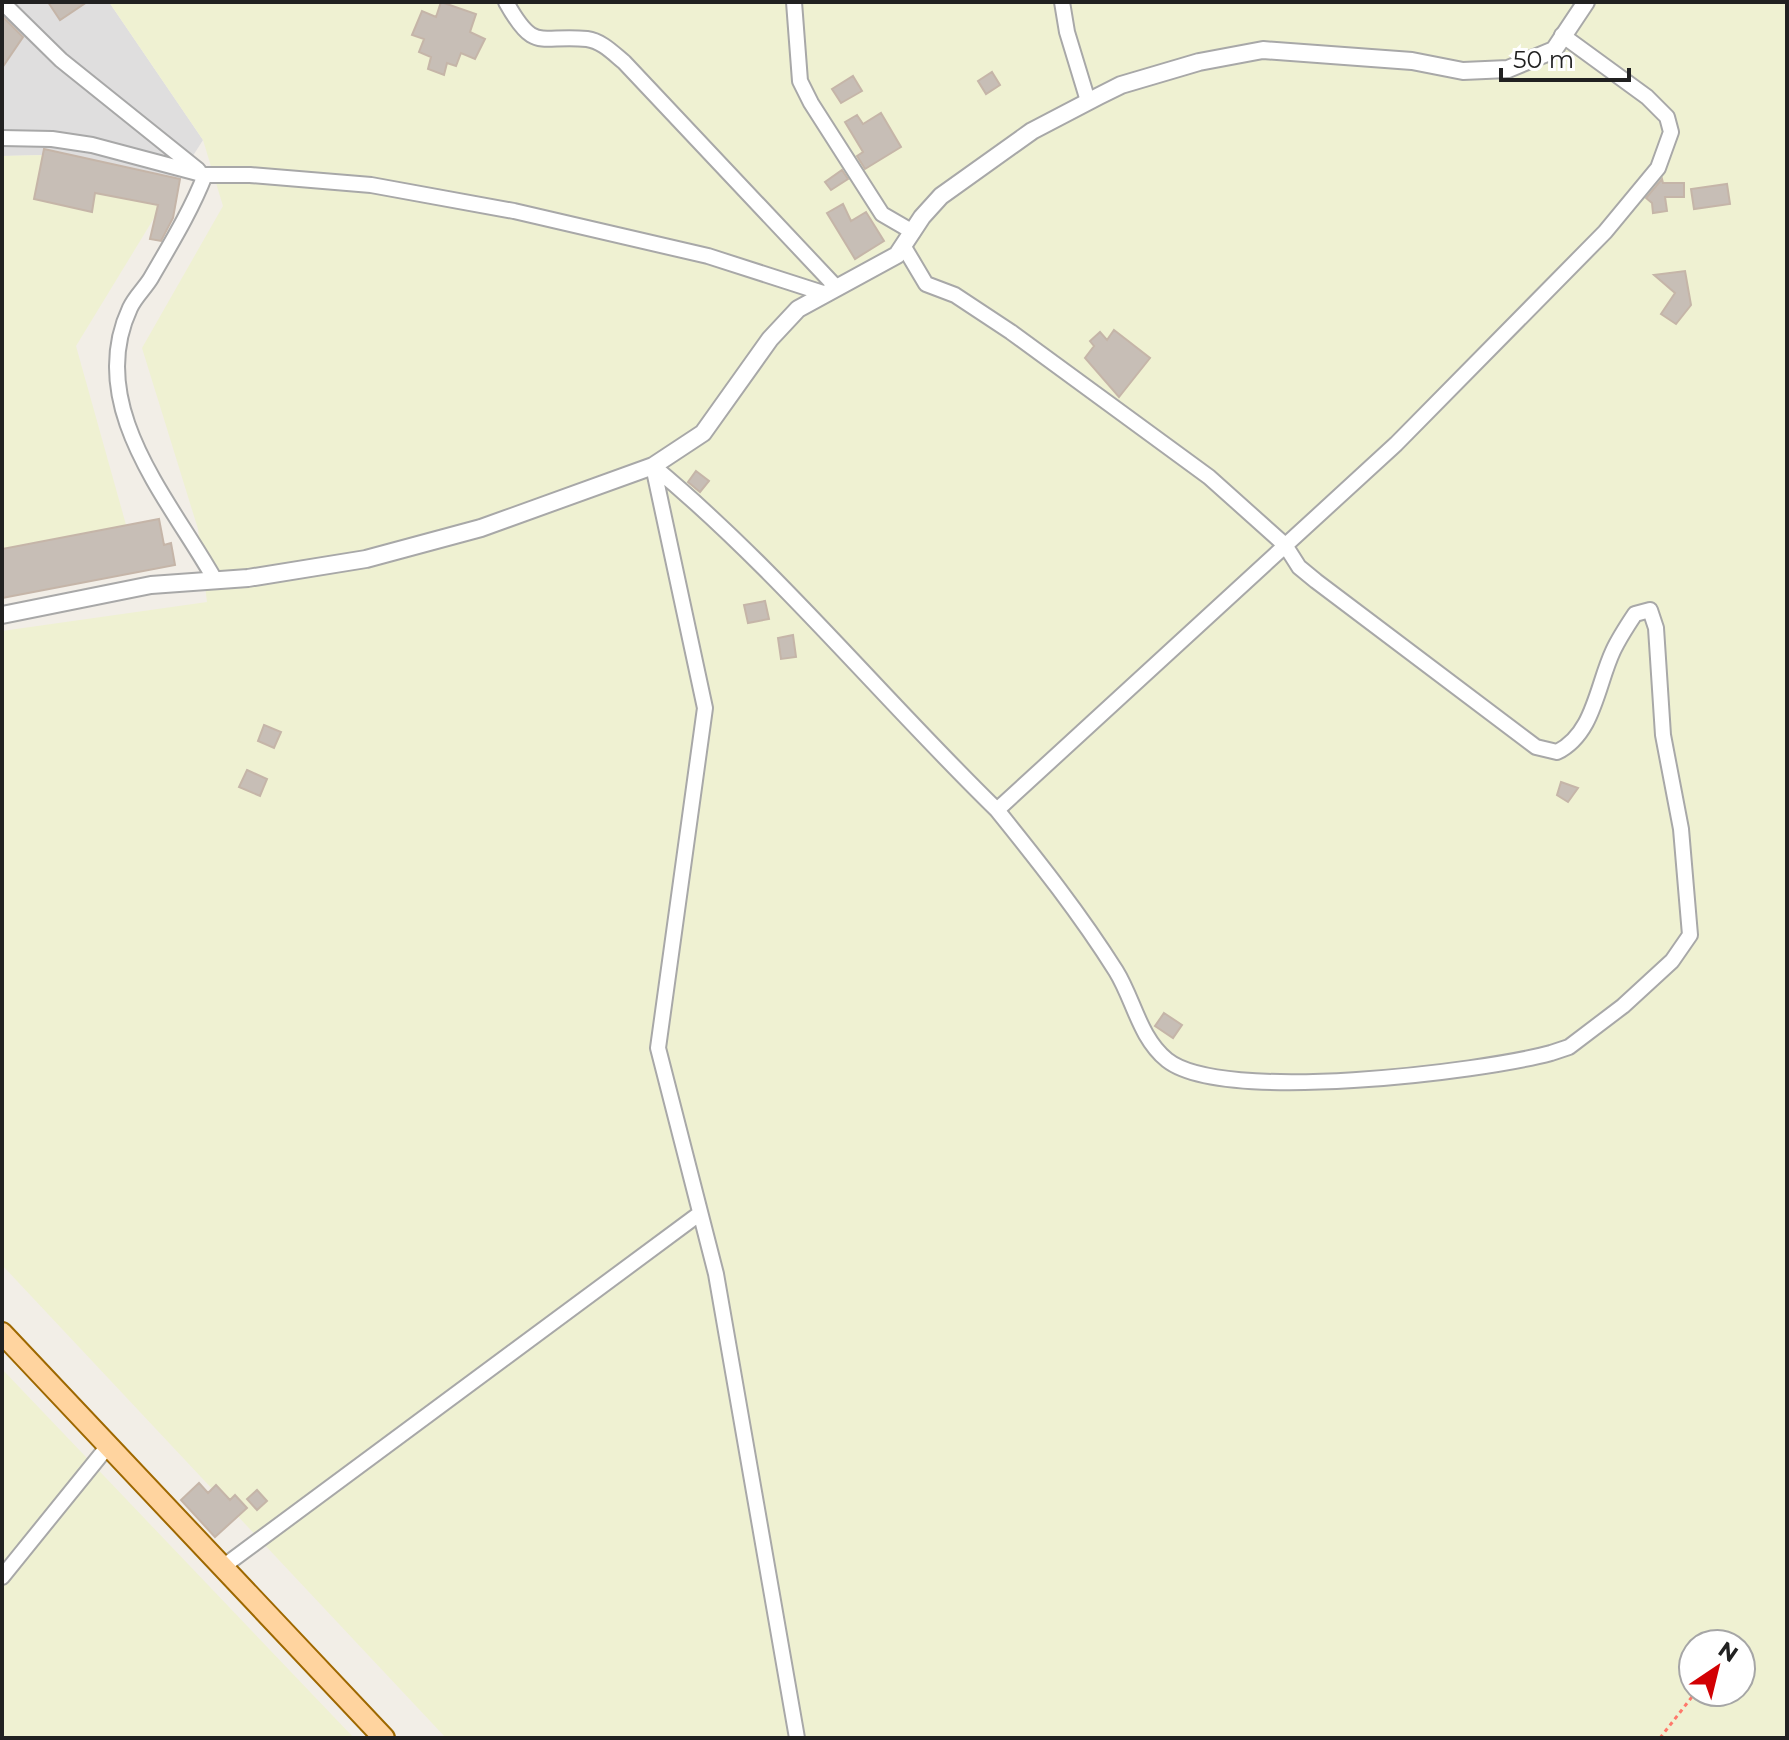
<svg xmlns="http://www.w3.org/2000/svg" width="1789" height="1740" font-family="Montserrat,sans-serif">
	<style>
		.residential { fill: #dfdede }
		.farmland { fill: #eff1d2; fill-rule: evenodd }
		.building { fill: #c7beb6; stroke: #c5b5a8; stroke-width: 2 }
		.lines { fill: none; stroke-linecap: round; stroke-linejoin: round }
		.minor-casing { stroke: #a8a8a8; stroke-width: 18 }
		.tertiary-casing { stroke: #a8a8a8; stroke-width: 20 }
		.primary-casing { stroke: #9e6800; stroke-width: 24 }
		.path { stroke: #ff796b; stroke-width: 3; stroke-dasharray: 4 4; stroke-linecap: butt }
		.minor { stroke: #fff; stroke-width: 14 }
		.tertiary { stroke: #fff; stroke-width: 16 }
		.primary { stroke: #ffd49f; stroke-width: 20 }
	</style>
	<rect width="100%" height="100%" fill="#f2eee7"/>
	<path class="residential" d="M2,2h107l94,138 -30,47 -126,-32 -45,1z"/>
	<path class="farmland" d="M109,2h1678v1736h-1341l-444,-473v-634l205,-29 -9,-73 -56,-181 81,-142 -20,-66zM1693,1644h48v48h-48z
		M47,155l126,32 -97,159 52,186 -126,22v-398z
		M2,1369l352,369h-352z"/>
	<path class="building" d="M48,2h39l-27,18z
		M441,2l35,12 -6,18 15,7 -10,20 -14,-6 -5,13 -9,-3 -3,12 -16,-6 3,-12 -12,-5 5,-13 -12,-4 10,-24 14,6z
		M2,16l21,21 -21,31z
		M992,72l8,13 -14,9 -8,-13z
		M853,76l9,15 -21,12 -9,-14z
		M881,113l20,34 -36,22 -8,-13 6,-4 -18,-30 12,-7 6,9z
		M44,149l136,30 -7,39 -12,23 -11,-2 8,-34 -63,-12 -3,19 -58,-13z
		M842,170l6,9 -17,11 -6,-8z
		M1662,179l1,4h21v14h-19l2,14 -14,2 -1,-10 -6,-5z
		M1727,184l3,20 -36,5 -3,-20z
		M843,204l8,17 15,-9 18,29 -29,18 -28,-46z
		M1685,271l6,34 -15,19 -15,-10 14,-21 -21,-18z
		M1114,330l36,28 -31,39 -34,-39 9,-12 -4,-5 10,-9 7,8z
		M696,471l13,10 -9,11 -12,-10z
		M159,519l5,26 7,-2 4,22 -173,33v-49z
		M765,601l4,18 -21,4 -4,-18z
		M793,635l3,22 -15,2 -3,-21z
		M264,725l17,7 -7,16 -16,-7z
		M247,770l20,9 -7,17 -21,-9z
		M1561,782l17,6 -10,14 -11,-7z
		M1164,1013l18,12 -9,13 -18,-12z
		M199,1483l9,10 8,-8 14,15 5,-5 12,13 -32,29 -34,-37z
		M257,1490l10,11 -10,9 -10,-11z"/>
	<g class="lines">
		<g class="minor-casing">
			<path id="minor" d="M2,2l59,58 137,110
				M506,2c29,52 33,32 81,37 15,2 27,15 37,23l212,225
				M794,2l6,79 11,22 71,111 31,18
				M1062,2l5,30 21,69
				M2,138l50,1 40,6 113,30h45l121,10 143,26 194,45 115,37
				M205,175c-14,36 -35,70 -54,103 -6,10 -16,19 -21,30 -46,98 40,192 85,272
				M904,247l22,37 29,11 56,37 198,145 76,68 14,22 17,14 220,166 21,5c37,-18 40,-67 56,-101 6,-13 14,-25 22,-37l15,-4 6,18 7,107 18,94 9,106 -18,26 -49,45 -54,41 -18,6c-70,19 -329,51 -384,7 -28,-23 -33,-60 -51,-89 -36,-57 -77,-109 -119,-161
				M653,466c125,104 228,231 344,344l399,-366 209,-212 53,-64 13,-36 -4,-15 -20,-20 -85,-62
				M653,466l52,242 -47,340 58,226 81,464
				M224,1566l475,-352
				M2,1577l106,-131"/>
		</g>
		<g class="tertiary-casing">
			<path id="tertiary" d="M2,615l149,-30 97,-7 118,-19 115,-31 172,-62 50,-33 67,-94 28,-30 99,-54 25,-38 19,-21 91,-65 67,-35 22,-11 78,-23 64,-12 149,11 51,10 45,-2 46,-19 32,-48"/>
		</g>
		<g class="primary-casing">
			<path id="primary" d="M2,1333l382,405"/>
		</g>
		<path class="path" d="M1660,1738l35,-45"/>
		<use href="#minor" class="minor"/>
		<use href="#tertiary" class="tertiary"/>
		<use href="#primary" class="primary"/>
	</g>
	<rect width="1789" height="1740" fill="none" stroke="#212121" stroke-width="8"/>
	<g transform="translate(1717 1668) rotate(35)"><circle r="38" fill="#ffffff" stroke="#a6a6a6" stroke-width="2"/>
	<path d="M0-6L14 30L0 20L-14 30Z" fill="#d20003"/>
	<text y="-12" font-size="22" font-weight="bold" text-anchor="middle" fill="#212121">N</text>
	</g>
	<path d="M1501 68v12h128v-12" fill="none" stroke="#212121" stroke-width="4"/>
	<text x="1513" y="68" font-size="24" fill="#212121" stroke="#ffffff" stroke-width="6" paint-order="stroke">50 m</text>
</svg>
